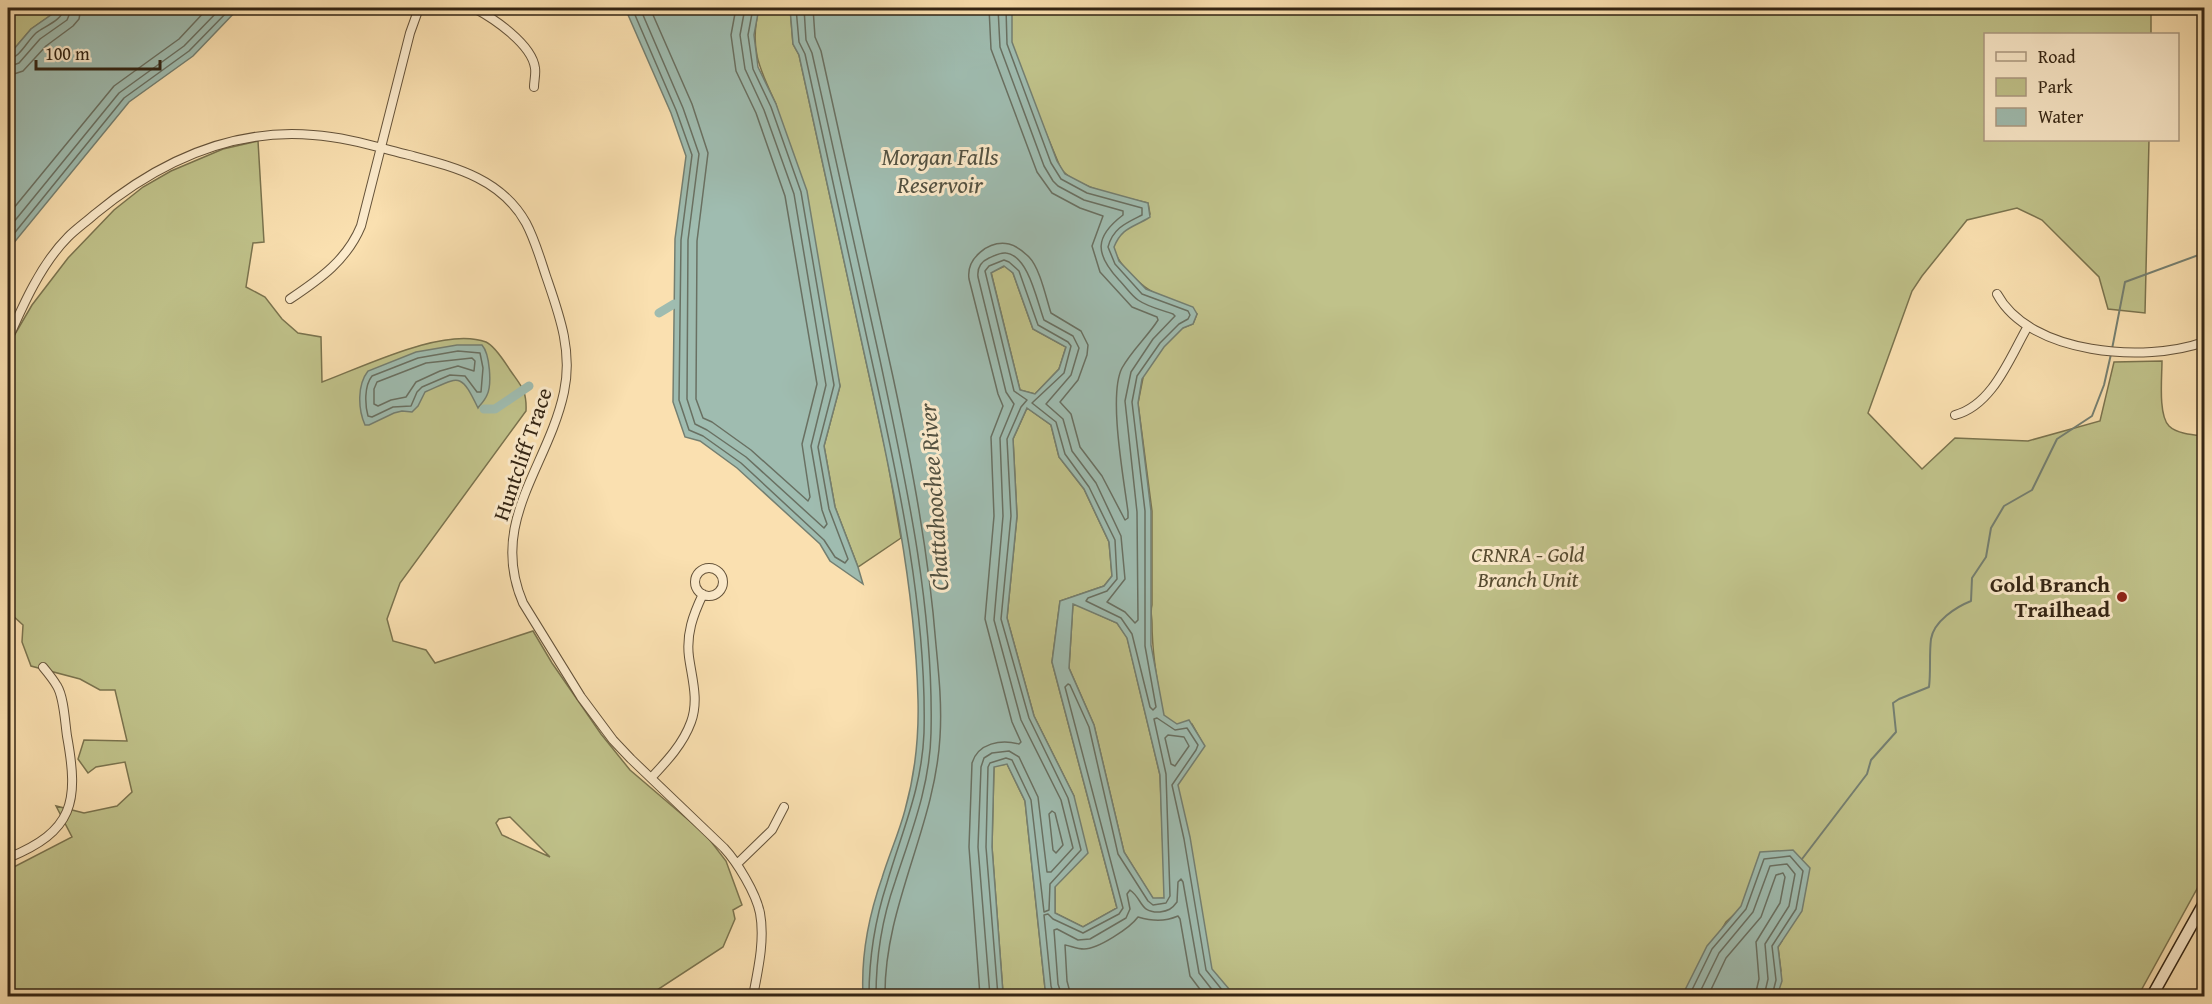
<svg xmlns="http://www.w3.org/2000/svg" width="2212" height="1004" font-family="'Gentium Book Plus',serif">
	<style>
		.green { fill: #c0c28a; stroke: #7a734e; stroke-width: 1.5; fill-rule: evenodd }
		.water { fill: #9fbcb0; stroke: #747f71; stroke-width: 1.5; fill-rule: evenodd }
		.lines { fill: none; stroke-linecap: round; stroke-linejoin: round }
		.shore { stroke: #697062; stroke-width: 1.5 }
		.stream { stroke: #747f71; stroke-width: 2 }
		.canal { stroke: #9fbcb0; stroke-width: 9 }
		.street-casing { stroke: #65533a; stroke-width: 10 }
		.secondary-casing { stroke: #332413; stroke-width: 13 }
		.street { stroke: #fcebcc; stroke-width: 8 }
		.secondary { stroke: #fcebcc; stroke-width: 10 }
		.poi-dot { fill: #8f2418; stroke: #fcebcc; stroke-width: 2 }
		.labels { text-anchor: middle; stroke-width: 6; stroke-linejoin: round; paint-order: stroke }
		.street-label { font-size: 22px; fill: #332413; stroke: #fcebcc }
		.park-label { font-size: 22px; font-style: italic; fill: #564c31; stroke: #fcebcc }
		.poi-label { font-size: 22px; font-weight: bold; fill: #332413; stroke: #fcebcc; text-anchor: end }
		.water-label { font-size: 24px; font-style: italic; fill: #535242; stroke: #fcebcc }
	</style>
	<rect width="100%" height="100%" fill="#fae0b0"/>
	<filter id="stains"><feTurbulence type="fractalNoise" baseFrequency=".00333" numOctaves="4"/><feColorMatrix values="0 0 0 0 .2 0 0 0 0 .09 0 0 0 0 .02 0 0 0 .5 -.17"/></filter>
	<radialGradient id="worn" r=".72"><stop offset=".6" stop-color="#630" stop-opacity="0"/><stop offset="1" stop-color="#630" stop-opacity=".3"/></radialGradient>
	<path class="green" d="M8,8h53l-30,21 -23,27z
		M759,8h31l3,36 6,11 88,402 14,81 -43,29 -23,-60 -11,-61 16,-60 -64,-282c-17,-36 -27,-56 -17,-96z
		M1010,8h1141v26h-165v106h163l-4,173 -37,-4 -9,-32 -57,-57 -25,-12 -50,12 -45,56 -10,15 -44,122 54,56 33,-31 73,3 72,-20 14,-59 48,-1c0,16 -4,54 7,65 8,8 25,9 35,10v440l-66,120h-362l-1,-12 6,-13 -3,-24 4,-6 -25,-9 -6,-33 -25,23 -44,74h-474l-32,-213 25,-43 -9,-16 -15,3 -14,-11c-5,-31 -11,-61 -11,-93 0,-7 -2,-11 0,-18v-94l-14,-108 5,-25 -1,-8 30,-38 21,-8 4,-10c-37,-17 -66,-28 -85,-66l9,-20 29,-14 -2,-11c-24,-6 -72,-15 -87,-34l-53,-127z
		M258,141l6,101 -11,1 -7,44 19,10 17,22 16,14 23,4 1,45c41,-15 123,-56 164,-40 9,4 18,19 24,28 11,16 17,20 16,41l-126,172 -13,36 6,22 33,9 9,13 98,-32 19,32 49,71 29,36 76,65 20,26 16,44 -9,5 2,9 -12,28 -75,49h-640v-126l64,-33 -16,-31 28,7 33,-7 15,-14 -7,-30 -29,5 -8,6 -10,-14 6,-19 43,1 -12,-51h-15l-20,-11 -49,-13 -9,-24 1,-17 -11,-10 -4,-1v-268l24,-41 36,-47 46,-48 29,-23 28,-16 52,-22zM510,817l40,40 -48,-22 -6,-12 3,-4z
		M1005,266l8,7 20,56 33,18 -7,22 -24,25 -15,-4 -29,-118z
		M1027,408l24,17 8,32 25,32 25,53 3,34 -8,10 -44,15 -8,61 65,246 -34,19 -28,-14v-26l19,-91 -40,-80 -27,-98 10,-102 -4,-77z
		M1073,603l44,20 10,14 33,138 5,123 -12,1 -29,-47 -30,-127 -25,-57z
		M1007,764l18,37 20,187 4,8h-44l-2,-3 -11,-146 2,-81z"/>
	<path class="water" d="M61,8h178l-46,48 -64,46 -121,148v-194l23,-27z
		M625,8h134l-5,27 4,32 18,37 31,87 33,195 -16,60 11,61 23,60 5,17 -33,-23 -10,-17 -83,-76 -37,-27 -15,-4 -12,-35 2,-163 11,-83 -15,-43z
		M790,8h222v34l45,119 8,13 25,13 58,16 2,14c-17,11 -28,10 -36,30l5,14 27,28 47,18 4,7 -4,10 -10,4 -19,19 -22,32 -4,24 13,108v134l13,70 13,9 12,-4 16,26 -27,39 12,52 22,132 23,27h-186l-4,-8 -20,-187 -18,-37 -13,3 -2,80 11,146 2,3h-142c-2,-39 6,-81 19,-118 7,-23 17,-45 23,-68 10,-36 14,-73 13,-110 -3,-116 -28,-231 -53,-343 -22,-101 -44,-201 -66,-302l-6,-11zM1004,266l9,7 20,56 33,18 -7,22 -24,25 -15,-4 -29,-117zM1027,408l24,17 8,32 25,32 25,53 3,34 -8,10 -44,15 -8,61 65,246 -34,19 -28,-14v-26l33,-34 -14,-57 -40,-80 -27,-98 10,-102 -4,-77zM1073,604l44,19 10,15 33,137 4,123h-11l-29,-46 -30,-127 -25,-57z
		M457,345h25c8,9 10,40 5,50 -2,5 -6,9 -9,13 -18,-37 -18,-31 -53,-16l-7,14 -6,6 -10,-1 -8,2 -25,12h-4c-7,-16 -8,-40 3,-54l48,-19z
		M1793,850l17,18 -8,43 -24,36 4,34 -5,15h-95l25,-50 34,-40 19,-54z"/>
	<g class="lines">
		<path class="shore" d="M632,8l44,102 16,45 -11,85 -2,160 10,30 14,6 38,27 83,77 11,17 10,6 3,-4 -19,-50 -11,-62 16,-62 -33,-193 -30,-85 -18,-38 -5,-34 5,-27
			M640,8l43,100 16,46 -11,86 -1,159 8,25 12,6 39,27 78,71 3,-4 -5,-14 -11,-64 15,-61 -32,-191 -30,-84 -19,-41 -5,-34 5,-27
			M650,8l42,96 16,49 -11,88 -1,158 7,19 9,4 39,28 57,51 2,-4 -8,-53 15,-60 -32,-188 -29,-83 -20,-42 -5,-36 5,-27
			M796,8l3,34 6,12c23,104 45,208 68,312 26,117 54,247 51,367 -2,55 -22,98 -37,150 -12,37 -18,74 -18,113
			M804,8l2,32 6,13c23,102 45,204 68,307 26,122 54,247 51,373 -1,53 -20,100 -36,149 -13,37 -19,76 -19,114
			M813,8l2,29 6,14c24,109 48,217 72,326 19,89 36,178 43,268 3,31 6,61 4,92 -5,90 -56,169 -55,259
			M8,59c12,-1 19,-18 28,-26 9,-7 27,-13 28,-25
			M8,67l11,-4 21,-24 27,-19 5,-12
			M8,76l15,-5 23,-25 27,-20 6,-7 2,-11
			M8,215l106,-129 65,-47 29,-31
			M8,229l111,-136 65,-47 37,-38
			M8,241l116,-143 65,-47 42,-43
			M458,351l22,2 3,15 -2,24h-4l-12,-16 -15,-1 -28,12 -5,5 -6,14 -18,1 -21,10 -4,-1c-3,-11 -4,-30 4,-40l46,-18z
			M472,358l3,3 -1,10 -16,-5 -18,5 -24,11 -10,15 -15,3 -13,6 -4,-2v-15l3,-7 49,-19z
			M1168,735l16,2 5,9 -14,20 -4,-2 -6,-26z
			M1052,811l3,2 8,32 -7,8 -3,-3 -4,-36z
			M980,996l-11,-149 3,-84c6,-20 29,-24 47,-19l2,-2 -9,-20 -27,-103 9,-103 -3,-79 12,-31 -5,-12 -29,-115c-3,-21 20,-39 40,-35 8,2 14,7 20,13 11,11 17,41 22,56l30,18 7,14 -1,10 -9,25 -18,22 11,12 9,33 22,29 23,44 3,-2v-6c-4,-32 -20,-117 -6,-144 10,-18 26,-32 36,-48l-1,-3 -25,-10 -32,-35 -8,-26 11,-30 -23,-8 -28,-15 -15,-21 -46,-123 -2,-41
			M990,996l-12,-149 3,-80 3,-9 8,-5 17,-2 10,6 19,40 9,75h4l22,-24 -12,-48 -40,-80 -27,-100 9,-104 -3,-78 14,-34 -8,-12 -28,-115c-1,-9 2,-15 11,-19 5,-2 11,-6 17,-5 23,3 31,49 38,67l29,16 6,12 -8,27 -25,29 17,15 9,32 24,32 25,53 4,43 -18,23 18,10 10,11 3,-3 -1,-108 -12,-111 6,-29 22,-33 22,-23 -2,-2c-11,-4 -25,-7 -35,-14 -7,-5 -13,-14 -19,-20 -24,-26 -25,-43 4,-65v-4l-39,-11 -26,-14 -5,-5 -9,-15 -44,-119 -2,-39
			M998,996l-12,-149 2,-80 2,-4 16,-5 6,2 19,40 13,112 5,-2 1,-26 31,-34 -13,-52 -39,-80 -28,-99 10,-103 -4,-77 14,-32 6,-7 -13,-9 -29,-120 4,-5 15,-6 5,2 10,9 19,54 30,17 3,4 -7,27 -32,30 24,19 9,32 24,33 26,53 2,39 -10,12 -19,7 -2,3 35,17 11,16 18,73 3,3 3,-3 -11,-61v-135l-13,-109 5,-26 23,-33 19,-19 9,-5 2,-4 -2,-4 -46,-17 -27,-30 -7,-17c5,-19 18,-24 34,-32v-7l-55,-15 -26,-14 -10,-16 -44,-119 -1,-36
			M1054,996l-3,-10 -7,-71 4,-1 5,5 30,14 36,-19 4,-6 -58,-221 3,-3 2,1 19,42 29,127 30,47 5,4 13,-2 4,-7 -4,-122 -12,-55 3,-1 18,12 12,-2 11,17 -2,5 -24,35 12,54 22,131 21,26
			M1062,996l-4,-12 -4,-54 3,-1 21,11 12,-1 36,-21 4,-9 -3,-15 3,-4c13,9 9,23 30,22 8,-1 12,-3 17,-10l1,-20 3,-3 2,3 16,91 18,23
			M1071,996l-4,-15 -2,-36c6,1 12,4 19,4 14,0 46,-21 54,-32 14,4 26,5 40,-1l2,3 10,57 15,20
			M1689,996l23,-47 34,-40 18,-50 26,-3 13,15 -7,38 -24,37 4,34 -4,16
			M1698,996l21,-43 34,-41 17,-46 17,-2 8,10 -6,32 -24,38 3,35 -4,17
			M1708,996l18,-38 35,-41 15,-42 7,-2 2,4 -5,26 -24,39 3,37 -4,17"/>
		<path class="stream" d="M2112,349l13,-67 79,-29
			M1802,859l65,-85 4,-14 25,-28 -3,-29 6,-4 30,-12c2,-16 0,-32 2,-48 3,-18 25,-32 40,-38l1,-23 14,-21 5,-29 13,-22 28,-16 25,-51 35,-23 12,-31 7,-31"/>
		<path class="canal" d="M659,313l15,-9
			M484,409h11l34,-23"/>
		<g class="street-casing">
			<path id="street" d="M474,8c19,10 58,36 61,60 1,6 -1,13 -1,19
				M1997,294c33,61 149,69 207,48
				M290,299c30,-20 57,-39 71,-73l49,-193 9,-25
				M8,339c15,-34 33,-75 60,-102 8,-8 18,-15 27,-23 63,-52 135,-86 218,-79 32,2 64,12 96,20 45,12 92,23 117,68 9,17 14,35 20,53 13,38 27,75 18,116 -16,75 -76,130 -41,211l58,94 32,43 18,19 93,89c13,14 32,45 36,65 5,27 -2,57 -7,83
				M1955,415c38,-10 55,-58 73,-89
				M695 582a14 14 0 1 1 28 0a14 14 0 1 1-28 0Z
				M651,778c16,-17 32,-34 40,-56 8,-22 1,-43 -2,-65 -3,-23 4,-42 14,-63
				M8,858c66,-27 71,-56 59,-122 -2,-13 -3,-39 -10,-50 -4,-7 -9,-13 -14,-19
				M738,863l34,-33 12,-23"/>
		</g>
		<g class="secondary-casing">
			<path id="secondary" d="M2152,996l52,-93"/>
		</g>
		<use href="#street" class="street"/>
		<use href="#secondary" class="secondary"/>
	</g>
	<circle class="poi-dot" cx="2122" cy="597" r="6"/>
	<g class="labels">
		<g class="street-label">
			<text transform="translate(522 454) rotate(-71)" y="8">Huntcliff Trace</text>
		</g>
		<g class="park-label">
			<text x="1528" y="562">CRNRA - Gold<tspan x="1528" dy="25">Branch Unit</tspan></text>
		</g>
		<g class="poi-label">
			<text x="2110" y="592">Gold Branch<tspan x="2110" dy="25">Trailhead</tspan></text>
		</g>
		<g class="water-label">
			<text x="940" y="165">Morgan Falls<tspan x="940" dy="28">Reservoir</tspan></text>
			<text transform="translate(934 497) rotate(-94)" y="8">Chattahoochee River</text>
		</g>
	</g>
	<rect width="2212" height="1004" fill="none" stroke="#fae0b0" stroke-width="30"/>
	<rect x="9" y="9" width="2194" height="986" fill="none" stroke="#332413" stroke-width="3"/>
	<rect x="15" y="15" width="2182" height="974" fill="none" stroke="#332413" stroke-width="1.5"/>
	<rect x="1984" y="33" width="195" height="108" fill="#fcebcc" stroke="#ac9b82" stroke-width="1.5"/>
	<rect x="1996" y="52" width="30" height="9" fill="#fcebcc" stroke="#ac9b82" stroke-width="1.5"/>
	<text x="2038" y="63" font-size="18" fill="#332413">Road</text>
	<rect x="1996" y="78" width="30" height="18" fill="#c0c28a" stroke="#ac9b82" stroke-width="1.5"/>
	<text x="2038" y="93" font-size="18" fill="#332413">Park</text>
	<rect x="1996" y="108" width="30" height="18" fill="#9fbcb0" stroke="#ac9b82" stroke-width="1.5"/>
	<text x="2038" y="123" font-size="18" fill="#332413">Water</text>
	<path d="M36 60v9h124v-9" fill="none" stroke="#332413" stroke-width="3"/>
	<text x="45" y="60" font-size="18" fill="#332413" stroke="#fcebcc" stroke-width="4.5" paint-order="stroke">100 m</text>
	<rect width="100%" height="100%" filter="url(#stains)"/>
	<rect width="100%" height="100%" fill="url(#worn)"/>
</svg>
